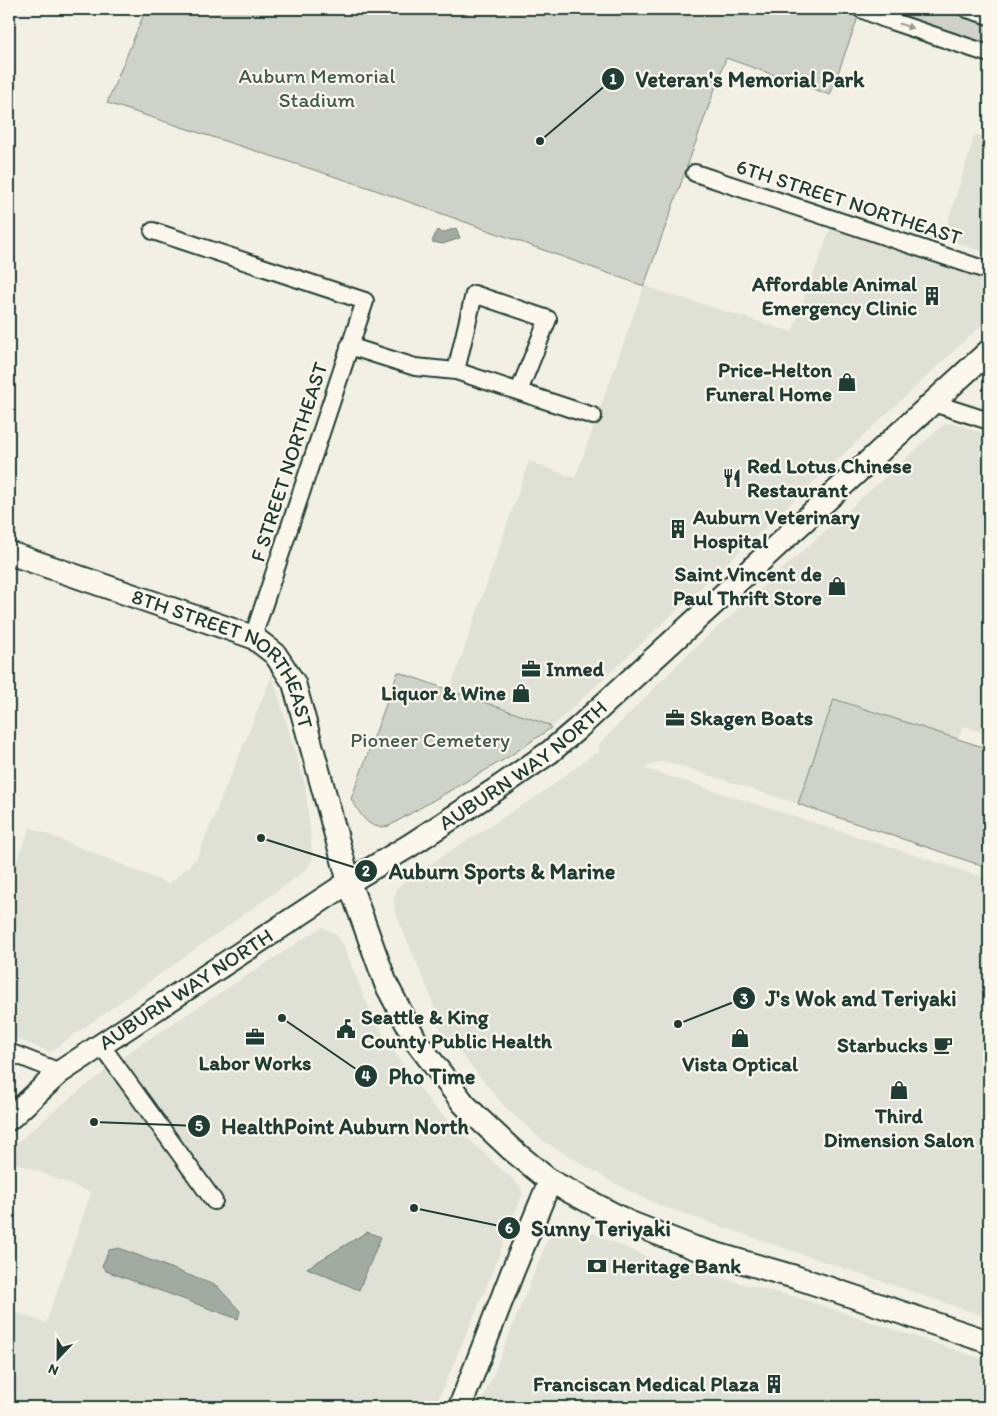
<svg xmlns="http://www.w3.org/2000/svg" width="998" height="1416" font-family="Itim,sans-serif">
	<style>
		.built { fill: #e0e1d6 }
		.green { fill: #cfd2c8; stroke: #77887e }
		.water { fill: #a2aba1; stroke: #6e7f75 }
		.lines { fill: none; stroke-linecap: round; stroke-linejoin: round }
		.street-casing { stroke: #1f3d34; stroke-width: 20 }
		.secondary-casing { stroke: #1f3d34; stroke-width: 26 }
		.street { stroke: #fbf7ec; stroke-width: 16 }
		.secondary { stroke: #fbf7ec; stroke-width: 22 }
		.oneway { fill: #8d9a90 }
		.labels { text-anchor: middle; stroke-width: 4.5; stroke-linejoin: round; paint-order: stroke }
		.park-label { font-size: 21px; fill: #425b52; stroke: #fbf7ec }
		.street-label { font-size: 21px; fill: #1f3d34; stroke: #fbf7ec }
		.poi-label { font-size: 21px; font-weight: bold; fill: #1f3d34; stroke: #fbf7ec; text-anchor: end }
		.leader { fill: none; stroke: #1f3d34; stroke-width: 2 }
		.callout-dot { fill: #1f3d34; stroke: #fbf7ec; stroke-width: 2 }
		.mark-label { font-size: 15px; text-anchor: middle; font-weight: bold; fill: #fff }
		.callout-label { font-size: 22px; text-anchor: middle; font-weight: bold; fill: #1f3d34; stroke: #fbf7ec; stroke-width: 4.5; stroke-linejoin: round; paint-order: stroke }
	</style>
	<rect width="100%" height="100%" fill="#f2f0e5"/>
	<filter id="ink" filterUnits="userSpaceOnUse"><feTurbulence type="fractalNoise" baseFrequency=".02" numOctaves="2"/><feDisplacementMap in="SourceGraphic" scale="10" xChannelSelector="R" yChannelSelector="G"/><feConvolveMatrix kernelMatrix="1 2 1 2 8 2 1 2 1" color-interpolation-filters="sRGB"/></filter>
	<g filter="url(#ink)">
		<path class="built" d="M975,134l14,5v115l-46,-16z
			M830,229l159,52v37l-438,410 -2,-3 -99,-35 79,-229 46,17 69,-192 148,46z
			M952,423l37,12v300l-26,-9 -5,13 -123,-40 -37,105 -127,-41 -11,-1 -16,6 345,111v439l-328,-112 -38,-18 -80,-47 -37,-33 -65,-78 -12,-38 -34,-80 -1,-12 3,-12 8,-8 138,-88 52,-39 5,1 -2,-6 2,-5 90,-91 253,-227z
			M272,675l33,109 8,75 -5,8 -7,7 -251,178 -41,-16v-156l21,-53 139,57 28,-26z
			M322,927l14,7 8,12 19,49 24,47 46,64 88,81 2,6 -39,100 -49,114h-426v-97l37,13 45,-130 -82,-33v-10l47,-41 79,-61z
			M563,1223l8,1 77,33 49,15 102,26 190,63v46h-509l69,-171 7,-9z"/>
		<path class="green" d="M146,9h715l-31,86 -104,-37 -82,228 -277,-99 -260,-84z
			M887,9h53l49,16v20l-99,-34z
			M398,672l151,53 2,3 -41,28 -121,70c-22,5 -27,-11 -38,-27z
			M834,699l155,50v119l-191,-64z"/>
		<path class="water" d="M456,228l4,10 -17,6 -11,-2 5,-12 5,3z
			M367,1232l14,5 -22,53 -52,-22z
			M119,1248l98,38 23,25 -2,8 -132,-48 -4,-5 7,-16z"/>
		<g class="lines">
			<g class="street-casing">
				<path id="street" d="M861,9l24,10 104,35
					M967,9l22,7
					M695,173l294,98
					M153,231l212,70 -112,336
					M349,346l66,21 41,4 137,45
					M456,371l18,-77 74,25 -29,72
					M933,403l56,18
					M101,1045l113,156
					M9,1052l51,20"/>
			</g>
			<g class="secondary-casing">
				<g id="secondary">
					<path id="s1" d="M9,553l244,84 22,17 19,29 55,199 37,102 30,57 48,63 13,13 34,32 39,32 78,41 67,26 100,29 194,65"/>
					<path id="s2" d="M9,1119l51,-47 289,-190 60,-36 86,-56 55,-38 27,-23 412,-378"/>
					<path d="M460,1407l52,-134 38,-92"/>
				</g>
			</g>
			<use href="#street" class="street"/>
			<use href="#secondary" class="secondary"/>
		</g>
		<defs><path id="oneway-solid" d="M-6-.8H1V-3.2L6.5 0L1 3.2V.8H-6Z" transform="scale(1.25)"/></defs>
		<use class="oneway" href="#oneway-solid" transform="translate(906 26) rotate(19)"/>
	</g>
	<defs>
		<g id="building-bare" transform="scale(1.5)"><path d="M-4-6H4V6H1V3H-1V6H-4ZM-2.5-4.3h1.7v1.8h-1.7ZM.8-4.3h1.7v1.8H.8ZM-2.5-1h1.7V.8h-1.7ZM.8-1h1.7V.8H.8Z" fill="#1f3d34" stroke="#fbf7ec" stroke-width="2.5" paint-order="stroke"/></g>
		<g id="shop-bare" transform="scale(1.5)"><path d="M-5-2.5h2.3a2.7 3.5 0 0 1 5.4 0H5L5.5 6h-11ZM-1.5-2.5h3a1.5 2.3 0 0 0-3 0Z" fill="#1f3d34" stroke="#fbf7ec" stroke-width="2.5" paint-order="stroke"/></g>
		<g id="restaurant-bare" transform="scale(1.5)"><path d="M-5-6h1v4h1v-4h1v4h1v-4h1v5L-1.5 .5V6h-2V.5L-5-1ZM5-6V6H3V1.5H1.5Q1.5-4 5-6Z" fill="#1f3d34" stroke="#fbf7ec" stroke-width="2.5" paint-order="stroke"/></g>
		<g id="office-bare" transform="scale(1.5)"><path d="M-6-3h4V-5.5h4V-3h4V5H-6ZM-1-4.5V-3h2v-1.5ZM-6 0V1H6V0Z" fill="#1f3d34" stroke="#fbf7ec" stroke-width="2.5" paint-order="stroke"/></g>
		<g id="civic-bare" transform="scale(1.5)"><path d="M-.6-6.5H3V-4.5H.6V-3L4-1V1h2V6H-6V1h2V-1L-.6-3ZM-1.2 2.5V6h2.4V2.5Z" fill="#1f3d34" stroke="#fbf7ec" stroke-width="2.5" paint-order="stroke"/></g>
		<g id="cafe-bare" transform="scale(1.5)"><path d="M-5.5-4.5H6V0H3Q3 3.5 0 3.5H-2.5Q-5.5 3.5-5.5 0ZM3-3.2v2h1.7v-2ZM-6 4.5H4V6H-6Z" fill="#1f3d34" stroke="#fbf7ec" stroke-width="2.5" paint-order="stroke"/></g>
		<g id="bank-bare" transform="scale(1.5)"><path d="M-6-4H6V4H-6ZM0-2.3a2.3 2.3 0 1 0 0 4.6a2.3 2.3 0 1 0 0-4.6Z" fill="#1f3d34" stroke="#fbf7ec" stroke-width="2.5" paint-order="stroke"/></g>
	</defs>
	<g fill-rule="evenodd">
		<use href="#building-bare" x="932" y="296"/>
		<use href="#shop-bare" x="847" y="382"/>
		<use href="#restaurant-bare" x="732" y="478"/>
		<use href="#building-bare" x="678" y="529"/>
		<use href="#shop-bare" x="837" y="586"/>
		<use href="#office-bare" x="531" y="669"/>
		<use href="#shop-bare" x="521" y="693"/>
		<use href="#office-bare" x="675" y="718"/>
		<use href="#civic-bare" x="346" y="1029"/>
		<use href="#office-bare" x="255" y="1037"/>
		<use href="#shop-bare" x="740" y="1038"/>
		<use href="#cafe-bare" x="943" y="1045"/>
		<use href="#shop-bare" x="899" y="1090"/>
		<use href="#bank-bare" x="597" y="1266"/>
		<use href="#building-bare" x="774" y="1384"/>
	</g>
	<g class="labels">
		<g class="park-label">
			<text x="317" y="83">Auburn Memorial<tspan x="317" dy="24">Stadium</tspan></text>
			<text x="430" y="747">Pioneer Cemetery</text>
		</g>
		<g class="street-label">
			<text transform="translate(849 202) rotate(18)" y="7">6TH STREET NORTHEAST</text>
			<text transform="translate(289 462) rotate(-72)" y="7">F STREET NORTHEAST</text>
			<text dy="7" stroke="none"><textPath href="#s1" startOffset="249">8TH STREET NORTHEAST</textPath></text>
			<text dy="7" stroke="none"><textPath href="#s2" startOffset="625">AUBURN WAY NORTH</textPath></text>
			<text dy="7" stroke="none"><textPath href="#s2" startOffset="220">AUBURN WAY NORTH</textPath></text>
		</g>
		<g class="poi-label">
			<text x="917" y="291">Affordable Animal<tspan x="917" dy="24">Emergency Clinic</tspan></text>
			<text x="832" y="377">Price-Helton<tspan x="832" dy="24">Funeral Home</tspan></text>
			<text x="747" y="473" text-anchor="start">Red Lotus Chinese<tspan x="747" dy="24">Restaurant</tspan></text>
			<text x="693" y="524" text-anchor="start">Auburn Veterinary<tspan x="693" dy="24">Hospital</tspan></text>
			<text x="822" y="581">Saint Vincent de<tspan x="822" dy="24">Paul Thrift Store</tspan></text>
			<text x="546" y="676" text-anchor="start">Inmed</text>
			<text x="506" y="700">Liquor &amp; Wine</text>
			<text x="690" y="725" text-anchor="start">Skagen Boats</text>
			<text x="361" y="1024" text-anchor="start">Seattle &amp; King<tspan x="361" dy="24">County Public Health</tspan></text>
			<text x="928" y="1052">Starbucks</text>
			<text x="255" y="1070" text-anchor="middle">Labor Works</text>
			<text x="740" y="1071" text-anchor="middle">Vista Optical</text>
			<text x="899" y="1123" text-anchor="middle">Third<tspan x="899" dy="24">Dimension Salon</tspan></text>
			<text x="612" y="1273" text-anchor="start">Heritage Bank</text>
			<text x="759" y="1391">Franciscan Medical Plaza</text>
		</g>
	</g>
	<path class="leader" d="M540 141L613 79M261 838L366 871M678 1024L744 998M282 1018L366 1076M94 1122L199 1126M414 1208L509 1228"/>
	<g class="callout-dot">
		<circle cx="540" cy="141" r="5"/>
		<circle cx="261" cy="838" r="5"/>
		<circle cx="678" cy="1024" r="5"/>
		<circle cx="282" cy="1018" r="5"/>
		<circle cx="94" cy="1122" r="5"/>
		<circle cx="414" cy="1208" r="5"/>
		<circle cx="613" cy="79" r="12"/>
		<circle cx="366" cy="871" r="12"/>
		<circle cx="744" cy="998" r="12"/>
		<circle cx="366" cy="1076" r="12"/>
		<circle cx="199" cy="1126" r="12"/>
		<circle cx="509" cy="1228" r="12"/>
	</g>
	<g class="mark-label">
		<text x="613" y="84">1</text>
		<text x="366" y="876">2</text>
		<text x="744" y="1004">3</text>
		<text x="366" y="1081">4</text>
		<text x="199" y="1131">5</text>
		<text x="509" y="1233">6</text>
	</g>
	<g class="callout-label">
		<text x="750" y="87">Veteran's Memorial Park</text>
		<text x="502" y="879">Auburn Sports &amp; Marine</text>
		<text x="861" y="1006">J's Wok and Teriyaki</text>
		<text x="432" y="1084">Pho Time</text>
		<text x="345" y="1134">HealthPoint Auburn North</text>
		<text x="601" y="1236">Sunny Teriyaki</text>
	</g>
	<rect width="998" height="1416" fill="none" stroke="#fbf7ec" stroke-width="30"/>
	<rect x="15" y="15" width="968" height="1386" fill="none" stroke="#1f3d34" stroke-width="2" filter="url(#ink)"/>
	<g transform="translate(58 1358) rotate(202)" stroke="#fbf7ec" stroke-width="4" paint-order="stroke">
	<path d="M0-4L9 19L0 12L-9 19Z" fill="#1f3d34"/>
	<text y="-8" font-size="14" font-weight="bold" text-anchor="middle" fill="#1f3d34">N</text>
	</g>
</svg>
